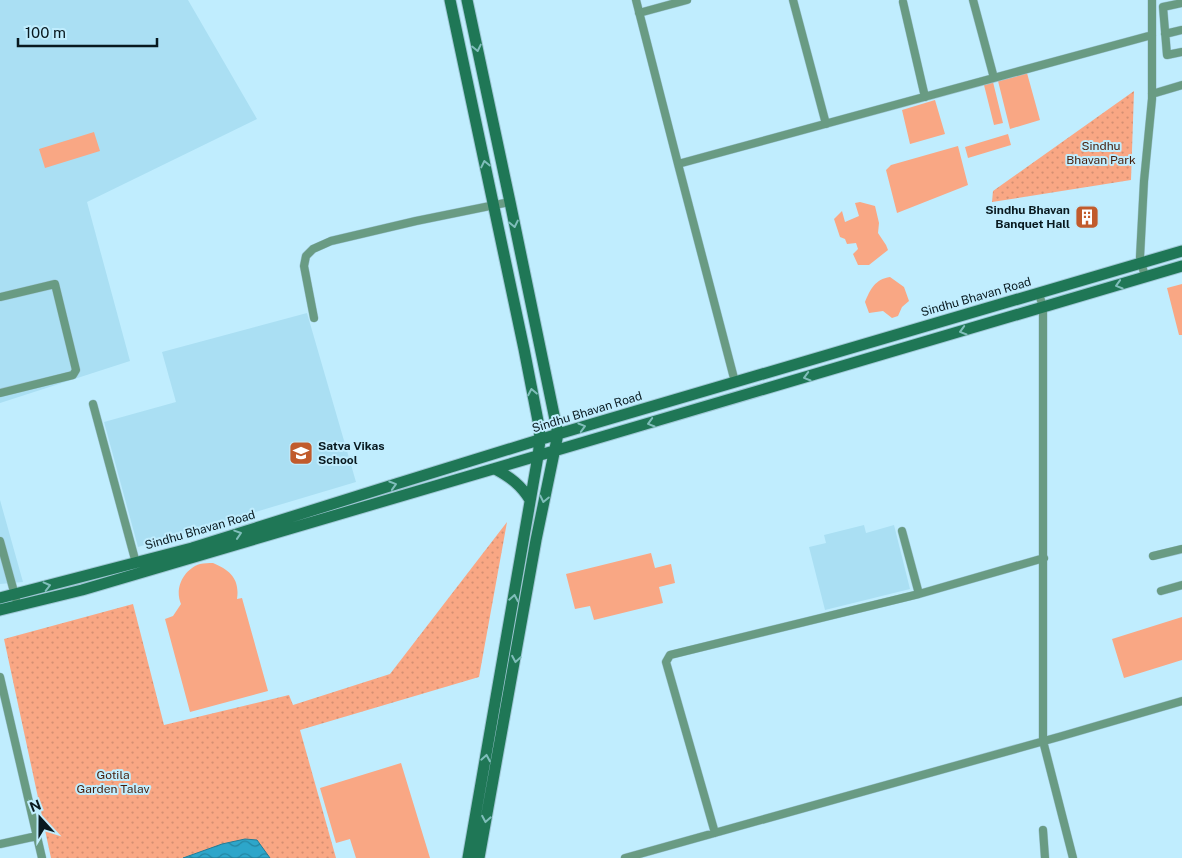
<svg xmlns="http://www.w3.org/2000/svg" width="1182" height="858" font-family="'Public Sans',sans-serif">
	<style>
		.built { fill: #aadff3 }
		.grass { fill: #f9a784 }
		.park { fill: url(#park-dots) }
		.water { fill: url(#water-waves); stroke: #227c97 }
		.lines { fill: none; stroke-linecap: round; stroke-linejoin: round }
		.street-casing { stroke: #9fc7d6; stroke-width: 9 }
		.secondary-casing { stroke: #9fc7d6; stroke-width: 13 }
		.street { stroke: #699b83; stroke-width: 8 }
		.secondary { stroke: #1f7756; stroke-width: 11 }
		.oneway { stroke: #80bebb }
		.labels { text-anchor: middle; stroke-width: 4; stroke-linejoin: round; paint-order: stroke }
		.park-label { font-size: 12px; fill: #451d0a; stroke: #c0edfe }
		.poi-label { font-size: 12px; font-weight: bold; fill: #08191f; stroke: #c0edfe; text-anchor: end }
		.street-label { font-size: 12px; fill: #08191f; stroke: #c0edfe }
	</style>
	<defs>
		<pattern id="park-dots" width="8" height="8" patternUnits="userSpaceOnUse" patternTransform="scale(1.25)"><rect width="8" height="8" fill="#f9a784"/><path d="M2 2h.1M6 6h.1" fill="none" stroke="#d48f72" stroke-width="1.8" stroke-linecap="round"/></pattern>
		<pattern id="water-waves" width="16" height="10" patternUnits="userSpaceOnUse" patternTransform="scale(1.25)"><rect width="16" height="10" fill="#2da6ca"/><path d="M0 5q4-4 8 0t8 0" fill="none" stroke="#2486a3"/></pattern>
	</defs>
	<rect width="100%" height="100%" fill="#c0edfe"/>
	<path class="built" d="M0,0h188l69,119 -170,83 43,159 -130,42z
		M307,313l49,169 -218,65 -34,-125 72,-20 -14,-50z
		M0,500l23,82 -23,2z
		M864,525l2,8 28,-8 16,64 -85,21 -16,-63 17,-4 -2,-8z"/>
	<path class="grass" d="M1027,73l13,47 -30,9 -12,-48z
		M993,82l10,41 -9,2 -10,-40z
		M935,100l10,34 -35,10 -8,-34z
		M94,132l6,19 -55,17 -6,-19z
		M1008,134l3,11 -43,13 -3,-11z
		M958,146l10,39 -71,28 -11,-43 5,-5z
		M860,202l15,4 4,17 -1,10 8,12 2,5 -19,15h-11l-5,-11 5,-5 -2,-6 -9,1 -2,-5 -5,-2 -6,-18 8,-8 3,11 14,-6 -4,-13z
		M890,277l14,10 5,14 -7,6 -4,9 -6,2 -9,-7 -14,2 -4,-11c5,-12 10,-23 25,-25z
		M1182,284v51h-3l-12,-47z
		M651,553l4,15 16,-4 4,19 -16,4 4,16 -69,17 -4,-14 -15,3 -9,-35z
		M213,563c17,7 27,16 24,36l5,-1 26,93 -78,21 -25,-93 8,-3 8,-12c-7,-16 3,-35 19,-40 4,-1 9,-1 13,-1z
		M1182,617v43l-58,18 -12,-39z
		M401,763l29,95h-74l-6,-19 -14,4 -16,-55z"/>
	<path class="park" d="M1134,91l-3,89 -139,22 1,-11z
		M507,522l-28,155 -179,53 36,128h-285l-47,-219 129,-35 31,121 125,-30 4,10 97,-31z"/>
	<path class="water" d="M245,839l12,1 13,18h-87l39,-14z"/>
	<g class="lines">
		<g class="street-casing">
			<path id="street" d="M636,0l42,164
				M793,0l33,124
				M973,0l21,78
				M903,2l22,95
				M1182,3l-19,4 4,48 15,-3
				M639,13l48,-13
				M1165,34l17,-4
				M1152,94l30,-9
				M1145,277l-5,-20 4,-76 8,-82v-99
				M1039,293l4,15v433l30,117
				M0,297l55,-13 21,86 -3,5 -73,18
				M314,318l-10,-52 2,-10 7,-7 18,-8 85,-20 94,-19
				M735,382l-57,-218 474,-129
				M93,404l43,159
				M902,531l17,63
				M0,541l16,58
				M1153,556l29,-7
				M1161,591l21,-6
				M0,677l42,181
				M1043,830l2,28
				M715,833l-49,-171 4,-7 249,-61 125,-36
				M0,844l37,-8
				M625,858l437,-122 120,-35"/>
		</g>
		<g class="secondary-casing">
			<path id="secondary" d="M450,0l74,349 15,77 1,14 -2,16 -70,402
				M467,0l43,202 48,232 -22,106 -57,318
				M495,469c15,8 26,16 35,31
				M0,598l192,-50 204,-64 162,-50 624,-183
				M0,610l82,-20 1100,-324"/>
		</g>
		<use href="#street" class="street"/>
		<use href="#secondary" class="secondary"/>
	</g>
	<defs><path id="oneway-chevron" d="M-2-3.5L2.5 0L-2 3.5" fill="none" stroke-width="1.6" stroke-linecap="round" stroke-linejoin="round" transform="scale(1.25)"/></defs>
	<g class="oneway">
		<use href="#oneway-chevron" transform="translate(477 48) rotate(78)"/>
		<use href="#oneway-chevron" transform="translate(485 164) rotate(-102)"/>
		<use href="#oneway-chevron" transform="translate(514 224) rotate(78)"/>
		<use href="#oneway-chevron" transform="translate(1119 285) rotate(163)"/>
		<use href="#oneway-chevron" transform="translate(963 331) rotate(164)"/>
		<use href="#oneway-chevron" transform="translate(807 377) rotate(164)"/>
		<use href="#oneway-chevron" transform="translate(532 392) rotate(-101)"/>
		<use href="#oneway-chevron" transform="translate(651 423) rotate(164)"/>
		<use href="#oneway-chevron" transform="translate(582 427) rotate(-16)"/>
		<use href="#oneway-chevron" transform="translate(393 485) rotate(-17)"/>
		<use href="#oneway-chevron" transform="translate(544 499) rotate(102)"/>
		<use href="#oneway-chevron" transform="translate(238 534) rotate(-18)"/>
		<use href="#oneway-chevron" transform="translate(47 586) rotate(-14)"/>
		<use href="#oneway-chevron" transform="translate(514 598) rotate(-80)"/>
		<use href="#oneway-chevron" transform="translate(516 659) rotate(100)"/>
		<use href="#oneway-chevron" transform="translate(486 758) rotate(-80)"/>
		<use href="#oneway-chevron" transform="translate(486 819) rotate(100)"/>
	</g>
	<defs>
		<g id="building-square" transform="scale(1.25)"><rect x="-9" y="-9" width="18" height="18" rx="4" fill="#c15b2c" stroke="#c0edfe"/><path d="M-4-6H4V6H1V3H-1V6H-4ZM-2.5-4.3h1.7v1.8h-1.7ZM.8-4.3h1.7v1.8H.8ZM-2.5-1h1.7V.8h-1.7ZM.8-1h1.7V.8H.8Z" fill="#fff"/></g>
		<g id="school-square" transform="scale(1.25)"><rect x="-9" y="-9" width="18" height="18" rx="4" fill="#c15b2c" stroke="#c0edfe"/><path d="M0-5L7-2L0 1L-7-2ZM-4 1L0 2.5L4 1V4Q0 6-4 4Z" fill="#fff"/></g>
	</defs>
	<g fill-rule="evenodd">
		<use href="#building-square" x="1087" y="217"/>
		<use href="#school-square" x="301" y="453"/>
	</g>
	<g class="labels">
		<g class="park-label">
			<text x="1101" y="150">Sindhu<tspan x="1101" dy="14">Bhavan Park</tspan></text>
			<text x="113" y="779">Gotila<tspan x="113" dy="14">Garden Talav</tspan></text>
		</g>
		<g class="poi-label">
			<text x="1070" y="214">Sindhu Bhavan<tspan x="1070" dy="14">Banquet Hall</tspan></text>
			<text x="318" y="450" text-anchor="start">Satva Vikas<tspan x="318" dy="14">School</tspan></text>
		</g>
		<g class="street-label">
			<text transform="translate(976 297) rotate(-16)" y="4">Sindhu Bhavan Road</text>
			<text transform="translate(587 412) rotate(-17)" y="4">Sindhu Bhavan Road</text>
			<text transform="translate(200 530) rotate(-16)" y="4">Sindhu Bhavan Road</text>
		</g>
	</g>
	<g transform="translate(40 818) rotate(339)" stroke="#c0edfe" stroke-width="4" paint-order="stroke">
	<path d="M0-4L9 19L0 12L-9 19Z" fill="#08191f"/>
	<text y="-8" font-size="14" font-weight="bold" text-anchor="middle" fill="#08191f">N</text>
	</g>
	<path d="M18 38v8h139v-8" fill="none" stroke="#08191f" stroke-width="2.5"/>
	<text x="25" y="38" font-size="15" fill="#08191f" stroke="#c0edfe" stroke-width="4" paint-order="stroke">100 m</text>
</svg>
